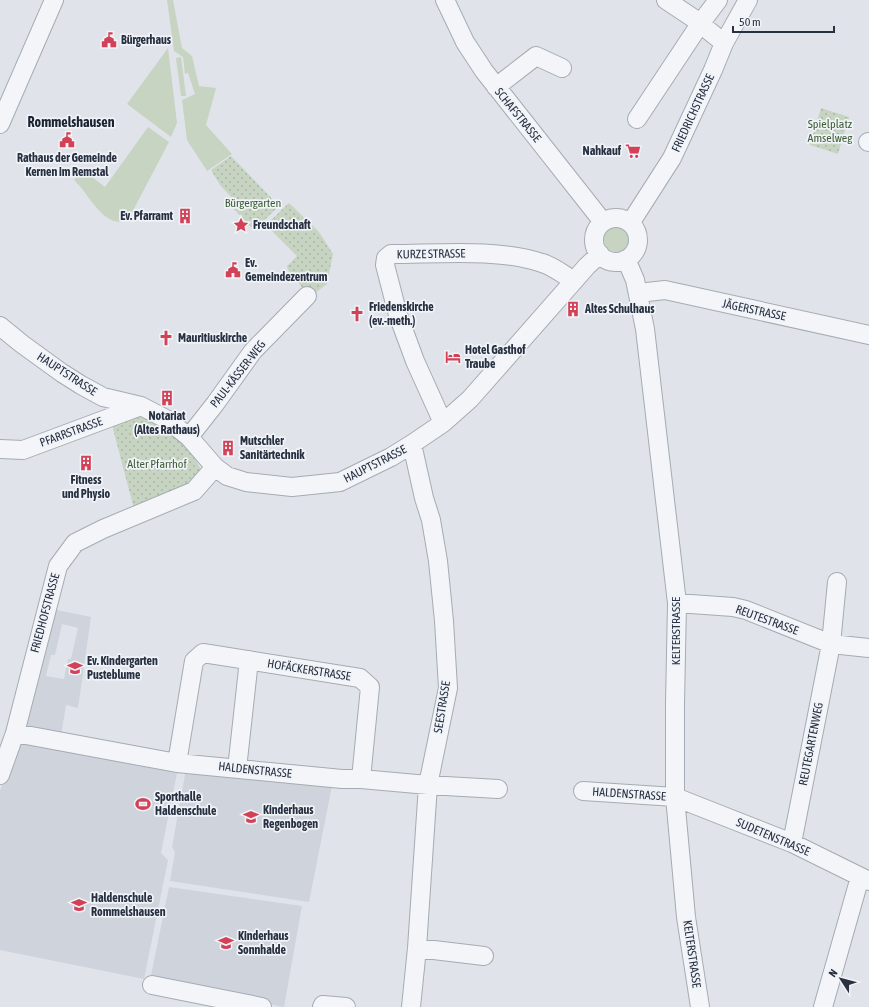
<svg xmlns="http://www.w3.org/2000/svg" width="869" height="1007" font-family="'Asap Condensed',sans-serif">
	<style>
		.built { fill: #ced3dc; fill-rule: evenodd }
		.grass { fill: #c6d4c1 }
		.park { fill: url(#park-dots) }
		.lines { fill: none; stroke-linecap: round; stroke-linejoin: round }
		.minor-casing { stroke: #a5abb4; stroke-width: 20 }
		.minor { stroke: #f3f5f8; stroke-width: 18 }
		.labels { text-anchor: middle; stroke-width: 3.5; stroke-linejoin: round; paint-order: stroke }
		.poi-label { font-size: 12px; font-weight: bold; fill: #283142; stroke: #f0f3f7; text-anchor: start }
		.street-label { font-size: 12px; fill: #283142; stroke: #f0f3f7 }
		.park-label { font-size: 12px; fill: #3d5e35; stroke: #f0f3f7 }
		.quarter-label { font-size: 14px; font-weight: bold; fill: #1a2332; stroke: #f0f3f7 }
	</style>
	<defs>
		<pattern id="park-dots" width="8" height="8" patternUnits="userSpaceOnUse"><rect width="8" height="8" fill="#c6d4c1"/><path d="M2 2h.1M6 6h.1" fill="none" stroke="#aab6a7" stroke-width="1.8" stroke-linecap="round"/></pattern>
	</defs>
	<rect width="100%" height="100%" fill="#e0e4ea"/>
	<path class="built" d="M52,609l39,8 -13,91 -12,-3 -5,31 -37,-8zM62,624l16,4 -7,31h-3l-4,20 -18,-3 5,-21h4z
		M18,741l160,27 -17,85 7,7 -24,119 -144,-29v-159z
		M186,769l146,17 -23,116 -139,-21 5,-29 -3,-5z
		M169,887l133,19 -18,101 -134,-27z"/>
	<path class="grass" d="M167,0h6l9,48 10,8 7,30 17,2 -10,37 26,29 -25,17 -20,-31 -5,-40 13,-6 -7,-21 -3,1 -2,-17 -9,-6z
		M168,48l9,75 -6,14 -44,-33z
		M181,57l5,39h-5l-5,-38z
		M148,127l21,15 -41,78c-24,10 -38,-25 -54,-40l8,-11 23,18z
		M604 239a13 13 0 1 1 26 0a13 13 0 1 1-26 0Z"/>
	<path class="park" d="M821,108l28,9 -11,37 -28,-9z
		M231,156l48,50 -25,24 -23,-24 4,-5 -15,-16 -9,-15z
		M289,203l30,29 14,22 -6,30 -12,9 -10,-2 -17,-21 -1,-4 10,-10 -31,-31z
		M140,412c25,16 52,32 62,61l-12,14 -56,22 -22,-84z"/>
	<g class="lines">
		<g class="minor-casing">
			<path id="minor" d="M445,0l20,42 19,29 119,151
				M666,0l27,18 31,25
				M496,87l40,-31 26,12
				M637,119l63,-95 18,-24
				M0,124l54,-124
				M868,142h1
				M594 240a22 22 0 1 1 44 0a22 22 0 1 1-44 0Z
				M631,222l41,-64 41,-88 11,-27 24,-43
				M626,259l9,21 10,49 32,274 -2,100v94l11,120 14,90
				M638,293l27,-3 204,45
				M0,326l22,18 40,29 19,12 22,12 38,9 25,13 23,18 26,30 12,9 19,6 46,5 48,-5 51,-25 21,-13 31,-21 27,-24 117,-133 13,-12
				M443,423l-28,-62 -17,-46 -13,-50 1,-7 5,-4c46,0 107,-6 151,9 11,3 22,12 32,18
				M189,437l26,-33 38,-53 54,-55
				M0,449l23,1 118,-44
				M677,603l56,4 13,3 85,34 38,4
				M15,733l162,30 165,16h19l67,6 70,4
				M177,763l17,-102 9,-8 157,25 10,9 -9,92
				M237,769l12,-109
				M0,775l15,-42 43,-167 17,-23 28,-14 91,-38 21,-24
				M583,791l92,6 117,46 77,38
				M792,843l39,-199 6,-62
				M417,948l67,8
				M152,985l110,22
				M322,1007l1,-2 23,2
				M411,1007l6,-59 11,-163 20,-97 -4,-67 -6,-60 -7,-41 -7,-22 -12,-54
				M823,1007l37,-130"/>
		</g>
		<use href="#minor" class="minor"/>
	</g>
	<defs>
		<g id="civic-bare" transform="scale(1.2)"><path d="M-.6-6.5H3V-4.5H.6V-3L4-1V1h2V6H-6V1h2V-1L-.6-3ZM-1.2 2.5V6h2.4V2.5Z" fill="#d34157" stroke="#f0f3f7" stroke-width="2.5" paint-order="stroke"/></g>
		<g id="supermarket-bare" transform="scale(1.2)"><path d="M-6-5.5h2.5l.6 2H6L4.5 2H-2.5L-4.4-4H-6ZM-1.5 3.2a1.3 1.3 0 1 0 .1 0ZM3 3.2a1.3 1.3 0 1 0 .1 0Z" fill="#d34157" stroke="#f0f3f7" stroke-width="2.5" paint-order="stroke"/></g>
		<g id="building-bare" transform="scale(1.2)"><path d="M-4-6H4V6H1V3H-1V6H-4ZM-2.5-4.3h1.7v1.8h-1.7ZM.8-4.3h1.7v1.8H.8ZM-2.5-1h1.7V.8h-1.7ZM.8-1h1.7V.8H.8Z" fill="#d34157" stroke="#f0f3f7" stroke-width="2.5" paint-order="stroke"/></g>
		<g id="sight-bare" transform="scale(1.2)"><path d="M0-6L1.8-2.2L6-1.7L2.9 1.2L3.7 5.4L0 3.3L-3.7 5.4L-2.9 1.2L-6-1.7L-1.8-2.2Z" fill="#d34157" stroke="#f0f3f7" stroke-width="2.5" paint-order="stroke"/></g>
		<g id="church-bare" transform="scale(1.2)"><path d="M-1.2-6h2.4v3.5h3.3v2.4h-3.3V6h-2.4V-.1h-3.3v-2.4h3.3Z" fill="#d34157" stroke="#f0f3f7" stroke-width="2.5" paint-order="stroke"/></g>
		<g id="hotel-bare" transform="scale(1.2)"><path d="M-6-4.5h1.5V1H6V5H4.5V3h-9V5H-6ZM-4 0a1.8 1.8 0 1 1 3.6 0ZM.5 0V-2.5h3Q6-2.5 6 0Z" fill="#d34157" stroke="#f0f3f7" stroke-width="2.5" paint-order="stroke"/></g>
		<g id="school-bare" transform="scale(1.2)"><path d="M0-5L7-2L0 1L-7-2ZM-4 1L0 2.5L4 1V4Q0 6-4 4Z" fill="#d34157" stroke="#f0f3f7" stroke-width="2.5" paint-order="stroke"/></g>
		<g id="stadium-bare" transform="scale(1.2)"><path d="M0-5a6.5 5 0 1 0 0 10a6.5 5 0 1 0 0-10ZM-3.5-1.8h7v3.6h-7Z" fill="#d34157" stroke="#f0f3f7" stroke-width="2.5" paint-order="stroke"/></g>
	</defs>
	<g fill-rule="evenodd">
		<use href="#civic-bare" x="109" y="40"/>
		<use href="#civic-bare" x="67" y="140"/>
		<use href="#supermarket-bare" x="633" y="151"/>
		<use href="#building-bare" x="185" y="216"/>
		<use href="#sight-bare" x="241" y="225"/>
		<use href="#civic-bare" x="233" y="270"/>
		<use href="#building-bare" x="573" y="309"/>
		<use href="#church-bare" x="357" y="314"/>
		<use href="#church-bare" x="166" y="338"/>
		<use href="#hotel-bare" x="453" y="357"/>
		<use href="#building-bare" x="167" y="398"/>
		<use href="#building-bare" x="228" y="448"/>
		<use href="#building-bare" x="86" y="463"/>
		<use href="#school-bare" x="75" y="668"/>
		<use href="#stadium-bare" x="143" y="804"/>
		<use href="#school-bare" x="251" y="817"/>
		<use href="#school-bare" x="79" y="905"/>
		<use href="#school-bare" x="226" y="943"/>
	</g>
	<g class="labels">
		<g class="poi-label">
			<text x="121" y="44">Bürgerhaus</text>
			<text x="621" y="155" text-anchor="end">Nahkauf</text>
			<text x="67" y="162" text-anchor="middle">Rathaus der Gemeinde<tspan x="67" dy="14">Kernen im Remstal</tspan></text>
			<text x="173" y="220" text-anchor="end">Ev. Pfarramt</text>
			<text x="253" y="229">Freundschaft</text>
			<text x="245" y="267">Ev.<tspan x="245" dy="14">Gemeindezentrum</tspan></text>
			<text x="369" y="311">Friedenskirche<tspan x="369" dy="14">(ev.-meth.)</tspan></text>
			<text x="585" y="313">Altes Schulhaus</text>
			<text x="178" y="342">Mauritiuskirche</text>
			<text x="465" y="354">Hotel Gasthof<tspan x="465" dy="14">Traube</tspan></text>
			<text x="167" y="420" text-anchor="middle">Notariat<tspan x="167" dy="14">(Altes Rathaus)</tspan></text>
			<text x="240" y="445">Mutschler<tspan x="240" dy="14">Sanitärtechnik</tspan></text>
			<text x="86" y="484" text-anchor="middle">Fitness<tspan x="86" dy="14">und Physio</tspan></text>
			<text x="87" y="665">Ev. Kindergarten<tspan x="87" dy="14">Pusteblume</tspan></text>
			<text x="155" y="801">Sporthalle<tspan x="155" dy="14">Haldenschule</tspan></text>
			<text x="263" y="814">Kinderhaus<tspan x="263" dy="14">Regenbogen</tspan></text>
			<text x="91" y="902">Haldenschule<tspan x="91" dy="14">Rommelshausen</tspan></text>
			<text x="238" y="940">Kinderhaus<tspan x="238" dy="14">Sonnhalde</tspan></text>
		</g>
		<g class="street-label">
			<text transform="translate(693 113) rotate(-65)" y="4">FRIEDRICHSTRASSE</text>
			<text transform="translate(518 115) rotate(51)" y="4">SCHAFSTRASSE</text>
			<text transform="translate(431 254) rotate(-1)" y="4">KURZE STRASSE</text>
			<text transform="translate(754 310) rotate(12)" y="4">JÄGERSTRASSE</text>
			<text transform="translate(67 374) rotate(33)" y="4">HAUPTSTRASSE</text>
			<text transform="translate(238 374) rotate(-52)" y="4">PAUL-KÄSSER-WEG</text>
			<text transform="translate(71 432) rotate(-20)" y="4">PFARRSTRASSE</text>
			<text transform="translate(375 464) rotate(-27)" y="4">HAUPTSTRASSE</text>
			<text transform="translate(45 613) rotate(-75)" y="4">FRIEDHOFSTRASSE</text>
			<text transform="translate(767 620) rotate(20)" y="4">REUTESTRASSE</text>
			<text transform="translate(676 631) rotate(-90)" y="4">KELTERSTRASSE</text>
			<text transform="translate(309 670) rotate(9)" y="4">HOFÄCKERSTRASSE</text>
			<text transform="translate(442 707) rotate(-81)" y="4">SEESTRASSE</text>
			<text transform="translate(811 744) rotate(-79)" y="4">REUTEGARTENWEG</text>
			<text transform="translate(255 770) rotate(6)" y="4">HALDENSTRASSE</text>
			<text transform="translate(629 794) rotate(4)" y="4">HALDENSTRASSE</text>
			<text transform="translate(773 837) rotate(23)" y="4">SUDETENSTRASSE</text>
			<text transform="translate(692 954) rotate(82)" y="4">KELTERSTRASSE</text>
		</g>
		<g class="park-label">
			<text x="830" y="128">Spielplatz<tspan x="830" dy="14">Amselweg</tspan></text>
			<text x="253" y="207">Bürgergarten</text>
			<text x="157" y="468">Alter Pfarrhof</text>
		</g>
		<g class="quarter-label">
			<text x="71" y="127">Rommelshausen</text>
		</g>
	</g>
	<g transform="translate(841 979) rotate(306)" stroke="#f0f3f7" stroke-width="3" paint-order="stroke">
	<path d="M0-3L7 15L0 10L-7 15Z" fill="#283142"/>
	<text y="-6" font-size="11" font-weight="bold" text-anchor="middle" fill="#283142">N</text>
	</g>
	<path d="M733 26v6h101v-6" fill="none" stroke="#283142" stroke-width="2"/>
	<text x="739" y="26" font-size="12" fill="#283142" stroke="#f0f3f7" stroke-width="3" paint-order="stroke">50 m</text>
</svg>
